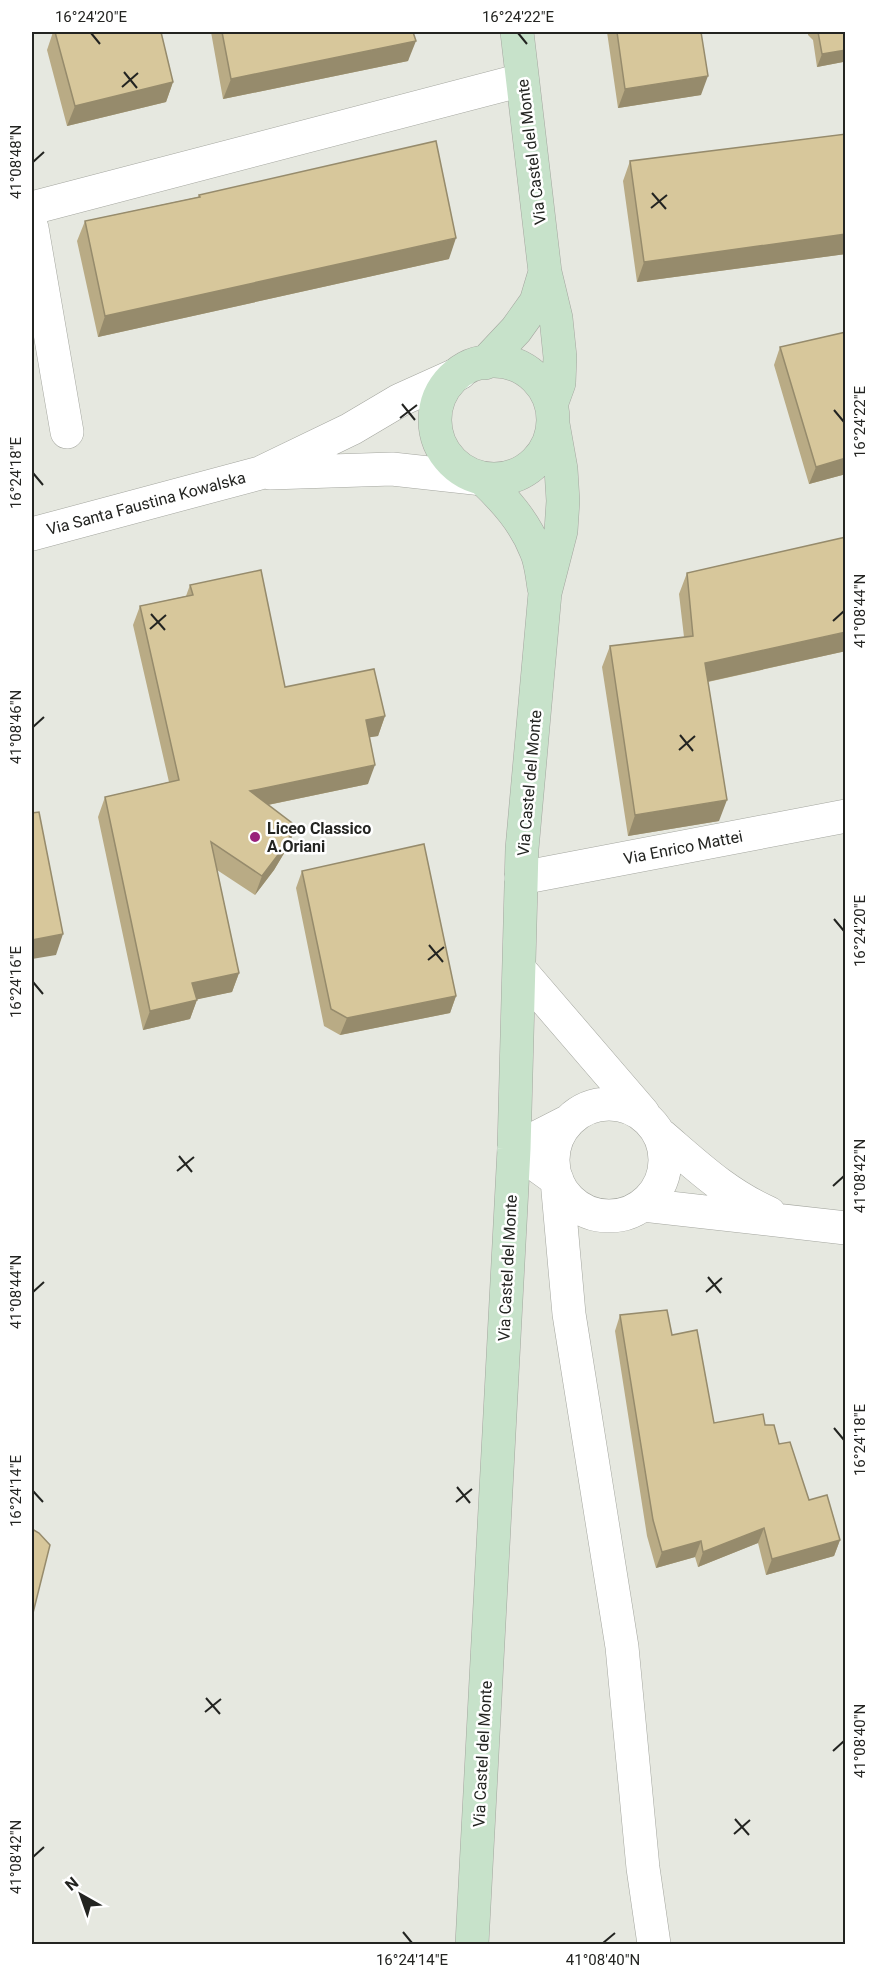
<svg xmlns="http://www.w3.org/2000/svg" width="877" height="1976" font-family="Roboto,sans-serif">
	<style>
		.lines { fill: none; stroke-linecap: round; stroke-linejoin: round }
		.minor-casing { stroke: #a4a69f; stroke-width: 34 }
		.tertiary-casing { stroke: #a4a69f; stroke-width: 34 }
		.secondary-casing { stroke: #a4a69f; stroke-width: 34 }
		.minor { stroke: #fff; stroke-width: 33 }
		.tertiary { stroke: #fff; stroke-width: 33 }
		.secondary { stroke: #c7e2ca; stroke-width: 33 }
		.wall { fill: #b9ab85 }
		.shaded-wall { fill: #968b6c }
		.building { fill: #d7c79b; stroke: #968b6c; stroke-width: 1.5 }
		.ticks { fill: none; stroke: #232421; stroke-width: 2 }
		.poi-dot { fill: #99217a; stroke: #fff; stroke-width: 2 }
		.labels { text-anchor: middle; stroke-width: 5; stroke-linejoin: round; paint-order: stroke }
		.street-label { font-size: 16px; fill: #232421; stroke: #fff }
		.poi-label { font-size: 16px; font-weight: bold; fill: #232421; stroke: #fff; text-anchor: start }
		.neatline { fill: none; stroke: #232421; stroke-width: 2 }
		.ticks-label { font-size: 15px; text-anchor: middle; fill: #232421 }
	</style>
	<rect width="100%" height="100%" fill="#e6e8e0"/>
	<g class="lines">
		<g class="minor-casing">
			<path id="minor" d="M32,208l490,-128
				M32,228l35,204
				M521,878l325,-62
				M520,970l123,143
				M553 1160a56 56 0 1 1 112 0a56 56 0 1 1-112 0Z
				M567,1122l-53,27 43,31 12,134 53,333 21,221 11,76
				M662,1136c35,30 64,58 107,77
				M643,1205l203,23"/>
		</g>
		<g class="tertiary-casing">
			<path id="tertiary" d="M270,473l122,-4 91,10
				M32,534l228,-61 91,-44 49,-29 60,-27"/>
		</g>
		<g class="secondary-casing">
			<path id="secondary" d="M517,32l28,240 11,46 4,39 -1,26 -8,22
				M435 420a59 59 0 1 1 118 0a59 59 0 1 1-118 0Z
				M485,363l31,-33 20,-28 9,-30
				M483,479c21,20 42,43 53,72 5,11 6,25 8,37
				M472,1944l42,-795 8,-300 23,-256 16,-62 2,-30 -2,-32 -8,-45"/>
		</g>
		<use href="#minor" class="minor"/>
		<use href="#tertiary" class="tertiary"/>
		<use href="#secondary" class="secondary"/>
	</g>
	<path class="wall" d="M53,32h108l12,50 -7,20 -99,24 -20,-76z
		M211,32h202l-5,29 -185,38z
		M607,32h94v63l-83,13z
		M808,32h38v39h-3v-9l-26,5 -4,-27 -5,-5z
		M846,134v120l-209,28 -14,-101 7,-20z
		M199,195l250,64 -351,78 -21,-96 8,-20 113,-24z
		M846,332v142l-37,10 -35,-119 6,-18z
		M846,537v114l-138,31 11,139 -91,15 -26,-169 8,-21 74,-9 -5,-43 8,-21z
		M190,585l95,102 100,29 -7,20 -8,1 -2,47 -100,21 21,40 -15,25 -19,25 -38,-25 22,103 -7,19 -35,7 -7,20 -47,11 -45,-213 7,-20 64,-15 -36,-157 7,-19 46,-10z
		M302,871l154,125 -6,17 -110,22 -16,-9 -28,-138z
		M620,1315l52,20 42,88 51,2 14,19 30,56 31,40 -6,16 -68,19 -8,-32 -60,24 -3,-10 -39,11 -9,-32 -32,-205z"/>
	<path class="shaded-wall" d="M416,41l-8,20 -185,38 8,-20z
		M846,50v4l-3,8 -26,5 5,-13z
		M708,76l-7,19 -83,13 7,-19z
		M173,82l-7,20 -99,24 8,-20z
		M846,234v20l-209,28 7,-20z
		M456,238l-7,21 -351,78 7,-21z
		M846,458v16l-37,10 7,-17z
		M846,632v19l-149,33 8,-21z
		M385,716l-7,20 -19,3 7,-19z
		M375,765l-7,19 -125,26 7,-19z
		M727,800l-8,21 -91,15 7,-21z
		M296,826l-7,19 -15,25 -19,25 7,-19z
		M63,934l-7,21 -24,4v-19z
		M239,973l-7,19 -47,10 7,-19z
		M456,996l-6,17 -110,22 7,-17z
		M197,1000l-7,19 -47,11 7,-19z
		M764,1528l-6,15 -60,24 5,-15z
		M840,1540l-6,16 -68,19 6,-16z
		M701,1541l-6,16 -39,11 6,-16z"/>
	<path class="building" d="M55,32h106l12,50 -98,24z
		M222,32h191l3,9 -185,38z
		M617,32h84l7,44 -83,13z
		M818,32h28v18l-24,4z
		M846,134v100l-202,28 -14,-101z
		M436,141l20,97 -351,78 -20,-95 115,-24 -1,-2z
		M846,332v126l-30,9 -36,-120z
		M846,537v95l-141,31 22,137 -92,15 -25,-169 83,-10 -6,-63z
		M261,570l24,117 89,-18 11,47 -19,4 9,45 -125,26 46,35 -15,25 -19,25 -51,-34 28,131 -47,10 5,17 -47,11 -45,-214 74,-17 -39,-174 53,-11 -3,-10z
		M39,812l24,122 -31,6v-127z
		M424,844l32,152 -109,22 -16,-9 -29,-138z
		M667,1310l5,25 25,-5 17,93 49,-9 2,11h9l5,19 11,-2 19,58 18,-5 13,45 -68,19 -8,-31 -61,24 -2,-11 -39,11 -9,-32 -33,-205z
		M32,1529l7,4 11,12 -18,72z"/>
	<path class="ticks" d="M91,33l9,11M518,33l9,11M124,72l13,16M122,87l16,-14M33,162l11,-10M652,193l14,16M651,208l16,-13M402,404l13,16M834,410l10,12M400,418l17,-13M33,473l10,12M151,614l14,16M833,621l11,-10M150,629l16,-14M33,727l11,-10M680,735l13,16M679,750l16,-14M834,919l10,12M429,945l14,17M428,960l16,-13M33,982l10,12M179,1156l13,16M177,1171l17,-14M833,1186l11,-10M708,1277l13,16M33,1292l11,-10M706,1292l16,-14M834,1428l10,12M457,1487l13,16M33,1491l10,11M456,1502l16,-13M206,1698l14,16M205,1712l16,-13M833,1751l11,-10M735,1819l14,16M734,1834l16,-14M33,1857l11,-10M403,1932l9,11M603,1943l12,-10"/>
	<circle class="poi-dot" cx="255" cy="837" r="6"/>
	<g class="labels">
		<g class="street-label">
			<text transform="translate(531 152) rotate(-97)" y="6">Via Castel del Monte</text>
			<text transform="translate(146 503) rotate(-15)" y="6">Via Santa Faustina Kowalska</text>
			<text transform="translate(529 783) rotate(-85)" y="6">Via Castel del Monte</text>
			<text transform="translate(683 847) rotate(-11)" y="6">Via Enrico Mattei</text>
			<text transform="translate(507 1268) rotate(-87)" y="6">Via Castel del Monte</text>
			<text transform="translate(482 1754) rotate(-87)" y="6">Via Castel del Monte</text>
		</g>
		<g class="poi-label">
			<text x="267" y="834">Liceo Classico<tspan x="267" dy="18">A.Oriani</tspan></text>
		</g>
	</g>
	<rect width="877" height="1976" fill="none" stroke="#ffffff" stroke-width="66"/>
	<g transform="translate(81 1895) rotate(320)" stroke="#ffffff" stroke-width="4.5" paint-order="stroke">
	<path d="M0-4.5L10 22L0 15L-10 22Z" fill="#232421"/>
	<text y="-9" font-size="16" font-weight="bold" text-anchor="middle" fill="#232421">N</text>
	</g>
	<rect x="33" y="33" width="811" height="1910" class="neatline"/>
	<g class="ticks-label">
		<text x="91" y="22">16°24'20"E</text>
		<text x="518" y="22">16°24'22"E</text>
		<text transform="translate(16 162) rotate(-90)" y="5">41°08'48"N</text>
		<text transform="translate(860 422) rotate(-90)" y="5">16°24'22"E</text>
		<text transform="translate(16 473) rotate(-90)" y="5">16°24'18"E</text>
		<text transform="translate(860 611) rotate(-90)" y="5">41°08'44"N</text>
		<text transform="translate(16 727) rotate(-90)" y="5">41°08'46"N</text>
		<text transform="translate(860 931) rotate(-90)" y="5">16°24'20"E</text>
		<text transform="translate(16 982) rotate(-90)" y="5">16°24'16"E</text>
		<text transform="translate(860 1176) rotate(-90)" y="5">41°08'42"N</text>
		<text transform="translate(16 1292) rotate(-90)" y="5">41°08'44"N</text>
		<text transform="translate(860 1440) rotate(-90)" y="5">16°24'18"E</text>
		<text transform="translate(16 1491) rotate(-90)" y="5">16°24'14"E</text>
		<text transform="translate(860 1741) rotate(-90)" y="5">41°08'40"N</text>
		<text transform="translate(16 1857) rotate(-90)" y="5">41°08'42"N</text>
		<text x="412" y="1965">16°24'14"E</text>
		<text x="603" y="1965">41°08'40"N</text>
	</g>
</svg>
